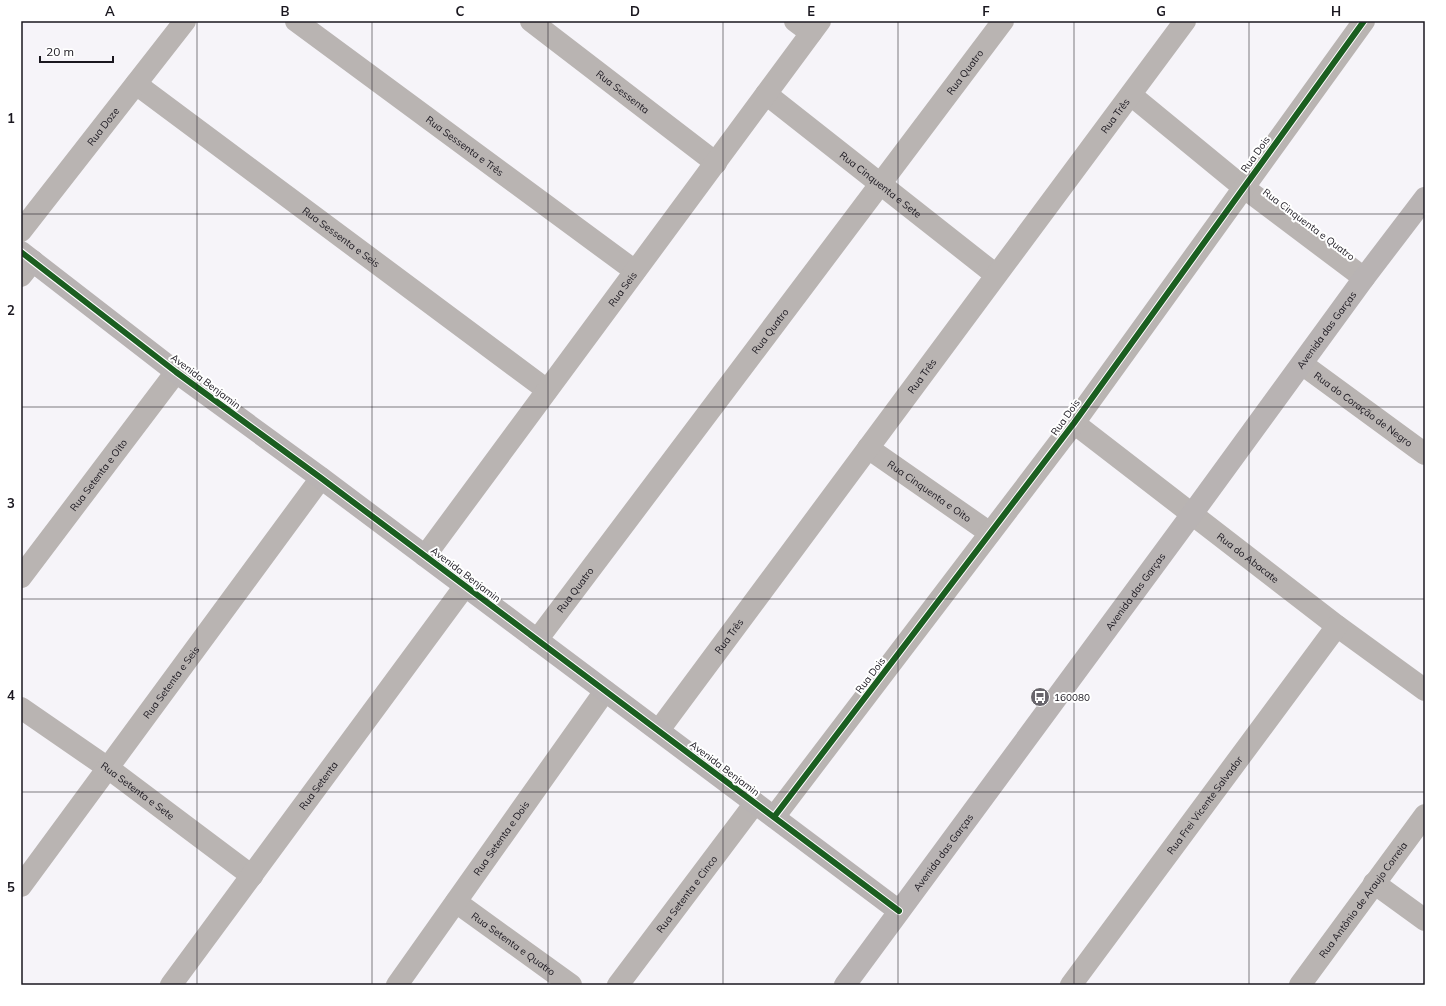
<svg xmlns="http://www.w3.org/2000/svg" width="1446" height="1006" font-family="Mulish,sans-serif">
	<style>
		.lines { fill: none; stroke-linecap: round; stroke-linejoin: round }
		.street { stroke: #b9b4b2; stroke-width: 22 }
		.secondary { stroke: #b8b3b3; stroke-width: 22 }
		.cycleway-casing { stroke: #fff; stroke-width: 8 }
		.cycleway { stroke: #1b5e20; stroke-width: 6 }
		.grid { fill: none; stroke: #1a171f; stroke-width: 1; stroke-opacity: 0.55 }
		.labels { text-anchor: middle; stroke-width: 4; stroke-linejoin: round; paint-order: stroke }
		.street-label { font-size: 10px; fill: #1a171f; stroke: #fff }
		.poi-label { font-size: 10px; fill: #1a171f; stroke: #fff; text-anchor: start }
		.neatline { fill: none; stroke: #1a171f; stroke-width: 1.5 }
		.grid-label { font-size: 13px; text-anchor: middle; font-weight: bold; fill: #1a171f }
	</style>
	<rect width="100%" height="100%" fill="#f6f4f9"/>
	<g class="lines">
		<g class="street">
			<path id="s1" d="M296,21l339,250"/>
			<path id="s2" d="M531,21l185,142"/>
			<path d="M795,21l16,12"/>
			<path id="s3" d="M136,84l411,306"/>
			<path id="s4" d="M766,94l230,181"/>
			<path d="M1131,95l112,92 121,91"/>
			<path id="s5" d="M21,231l164,-210"/>
			<path d="M21,276l12,-15"/>
			<path id="s6" d="M1302,364l123,90"/>
			<path id="s7" d="M1074,423l263,203 88,64"/>
			<path id="s8" d="M868,448l122,85"/>
			<path id="s9" d="M425,556l395,-535"/>
			<path id="s10" d="M21,577l155,-205"/>
			<path id="s11" d="M537,640l466,-619"/>
			<path id="s12" d="M21,708l87,60 144,108"/>
			<path id="s13" d="M659,730l526,-709"/>
			<path d="M774,817l300,-394 290,-402"/>
			<path d="M1374,883l51,37"/>
			<path id="s14" d="M21,886l300,-408"/>
			<path id="s15" d="M456,902l115,83"/>
			<path id="s16" d="M171,985l294,-399"/>
			<path id="s17" d="M397,985l208,-294"/>
			<path id="s18" d="M618,985l137,-182"/>
			<path id="s19" d="M1071,985l266,-359"/>
			<path id="s20" d="M1300,985l125,-170"/>
		</g>
		<g class="secondary">
			<path d="M21,252l155,120 145,106 578,433"/>
			<path id="s21" d="M845,985l347,-471 172,-236 61,-80"/>
		</g>
		<g class="cycleway-casing">
			<path id="cycleway" d="M21,252l155,120 145,106 578,433
				M774,817l300,-394 290,-402"/>
		</g>
		<use href="#cycleway" class="cycleway"/>
	</g>
	<path class="grid" d="M197,21v964M372,21v964M548,21v964M723,21v964M898,21v964M1074,21v964M1249,21v964M21,214h1404M21,407h1404M21,599h1404M21,792h1404"/>
	<defs>
		<g id="bus-disc" transform="scale(1)"><circle r="9.5" fill="#67646b" stroke="#fff"/><path d="M-5-6H5V4H4V6H2V4H-2V6H-4V4H-5ZM-3.5-4V0h7V-4ZM-3.5 1.2v1.5H-2V1.2ZM2 1.2v1.5H3.5V1.2Z" fill="#fff"/></g>
	</defs>
	<g fill-rule="evenodd">
		<use href="#bus-disc" x="1040" y="697"/>
	</g>
	<g class="labels">
		<g class="street-label">
			<text dy="4" stroke="none"><textPath href="#s11" startOffset="711">Rua Quatro</textPath></text>
			<text dy="4" stroke="none"><textPath href="#s2" startOffset="116">Rua Sessenta</textPath></text>
			<text dy="4" stroke="none"><textPath href="#s13" startOffset="765">Rua Três</textPath></text>
			<text dy="4" stroke="none"><textPath href="#s5" startOffset="133">Rua Doze</textPath></text>
			<text dy="4" stroke="none"><textPath href="#s1" startOffset="210">Rua Sessenta e Três</textPath></text>
			<text transform="translate(1255 154) rotate(-54)" y="4">Rua Dois</text>
			<text dy="4" stroke="none"><textPath href="#s4" startOffset="146">Rua Cinquenta e Sete</textPath></text>
			<text transform="translate(1309 224) rotate(37)" y="4">Rua Cinquenta e Quatro</text>
			<text dy="4" stroke="none"><textPath href="#s3" startOffset="256">Rua Sessenta e Seis</textPath></text>
			<text dy="4" stroke="none"><textPath href="#s9" startOffset="332">Rua Seis</textPath></text>
			<text dy="4" stroke="none"><textPath href="#s21" startOffset="813">Avenida das Garças</textPath></text>
			<text dy="4" stroke="none"><textPath href="#s11" startOffset="387">Rua Quatro</textPath></text>
			<text dy="4" stroke="none"><textPath href="#s13" startOffset="441">Rua Três</textPath></text>
			<text transform="translate(206 381) rotate(37)" y="4">Avenida Benjamin</text>
			<text dy="4" stroke="none"><textPath href="#s6" startOffset="76">Rua do Coração de Negro</textPath></text>
			<text transform="translate(1065 417) rotate(-54)" y="4">Rua Dois</text>
			<text dy="4" stroke="none"><textPath href="#s10" startOffset="128">Rua Setenta e Oito</textPath></text>
			<text dy="4" stroke="none"><textPath href="#s8" startOffset="75">Rua Cinquenta e Oito</textPath></text>
			<text dy="4" stroke="none"><textPath href="#s7" startOffset="220">Rua do Abacate</textPath></text>
			<text transform="translate(466 574) rotate(37)" y="4">Avenida Benjamin</text>
			<text dy="4" stroke="none"><textPath href="#s11" startOffset="63">Rua Quatro</textPath></text>
			<text dy="4" stroke="none"><textPath href="#s21" startOffset="489">Avenida das Garças</textPath></text>
			<text dy="4" stroke="none"><textPath href="#s13" startOffset="117">Rua Três</textPath></text>
			<text transform="translate(870 675) rotate(-53)" y="4">Rua Dois</text>
			<text dy="4" stroke="none"><textPath href="#s14" startOffset="253">Rua Setenta e Seis</textPath></text>
			<text transform="translate(725 768) rotate(37)" y="4">Avenida Benjamin</text>
			<text dy="4" stroke="none"><textPath href="#s16" startOffset="248">Rua Setenta</textPath></text>
			<text dy="4" stroke="none"><textPath href="#s12" startOffset="143">Rua Setenta e Sete</textPath></text>
			<text dy="4" stroke="none"><textPath href="#s19" startOffset="224">Rua Frei Vicente Salvador</textPath></text>
			<text dy="4" stroke="none"><textPath href="#s17" startOffset="180">Rua Setenta e Dois</textPath></text>
			<text dy="4" stroke="none"><textPath href="#s21" startOffset="165">Avenida das Garças</textPath></text>
			<text dy="4" stroke="none"><textPath href="#s18" startOffset="114">Rua Setenta e Cinco</textPath></text>
			<text dy="4" stroke="none"><textPath href="#s20" startOffset="106">Rua Antônio de Araujo Correia</textPath></text>
			<text dy="4" stroke="none"><textPath href="#s15" startOffset="71">Rua Setenta e Quatro</textPath></text>
		</g>
		<g class="poi-label">
			<text x="1054" y="701">160080</text>
		</g>
	</g>
	<rect width="1446" height="1006" fill="none" stroke="#ffffff" stroke-width="44"/>
	<path d="M40 56v6h73v-6" fill="none" stroke="#1a171f" stroke-width="2"/>
	<text x="46" y="56" font-size="12" fill="#1a171f" stroke="#ffffff" stroke-width="3" paint-order="stroke">20 m</text>
	<rect x="22" y="22" width="1402" height="962" class="neatline"/>
	<g class="grid-label">
		<text x="110" y="16">A</text>
		<text x="285" y="16">B</text>
		<text x="460" y="16">C</text>
		<text x="635" y="16">D</text>
		<text x="811" y="16">E</text>
		<text x="986" y="16">F</text>
		<text x="1161" y="16">G</text>
		<text x="1336" y="16">H</text>
		<text x="11" y="123">1</text>
		<text x="11" y="315">2</text>
		<text x="11" y="508">3</text>
		<text x="11" y="700">4</text>
		<text x="11" y="892">5</text>
	</g>
</svg>
